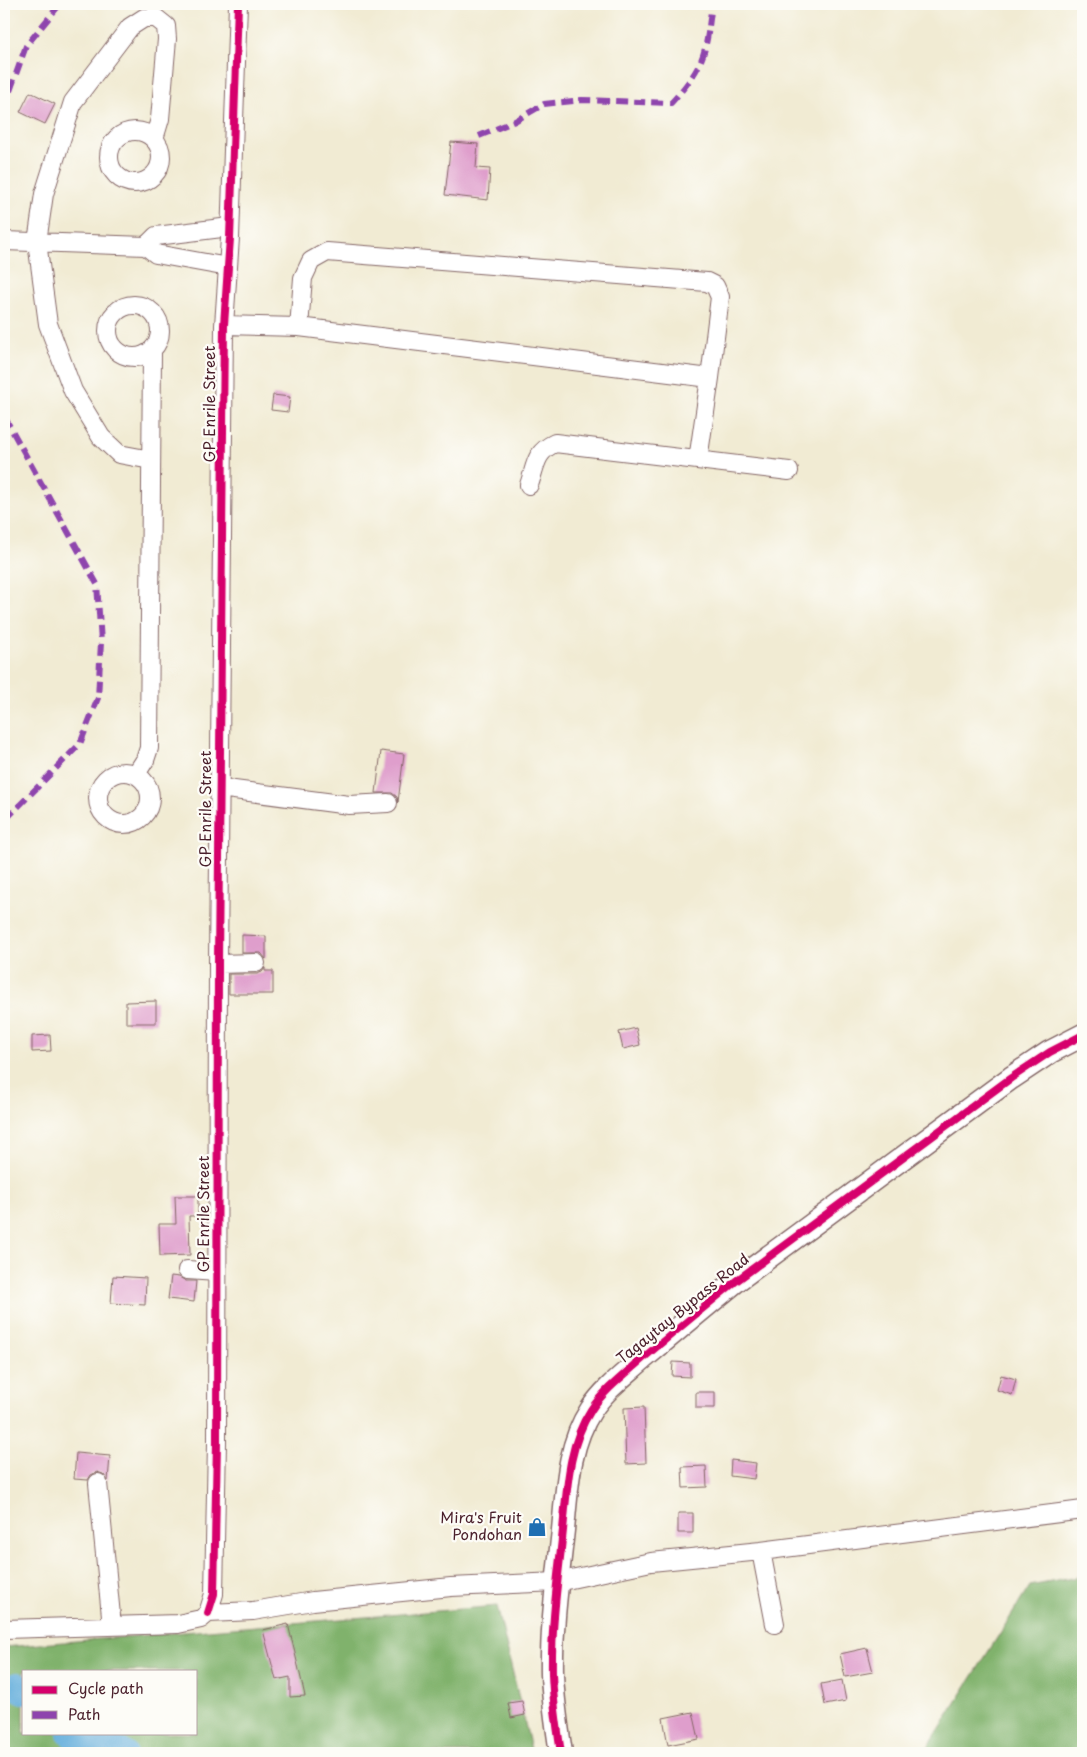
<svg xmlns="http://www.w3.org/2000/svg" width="1087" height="1757" font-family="'Playpen Sans',sans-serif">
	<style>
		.forest { fill: #80b26c; stroke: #65684c; fill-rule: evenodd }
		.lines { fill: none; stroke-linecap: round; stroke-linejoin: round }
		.river { stroke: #64aedc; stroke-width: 28 }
		.building { fill: #df9ecc }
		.minor-casing { stroke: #846666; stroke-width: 20 }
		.major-casing { stroke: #846666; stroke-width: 25 }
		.minor { stroke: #fff; stroke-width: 18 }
		.major { stroke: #fff; stroke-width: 22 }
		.quiet { stroke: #8e44ad; stroke-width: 6; stroke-dasharray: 12 6; stroke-linecap: butt }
		.cycleway-casing { stroke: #fdfcf7; stroke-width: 11 }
		.cycleway { stroke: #d6006c; stroke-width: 8 }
		.labels { text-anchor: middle; stroke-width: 4.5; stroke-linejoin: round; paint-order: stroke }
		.street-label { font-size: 15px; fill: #4a1f2b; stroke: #fdfcf7 }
		.poi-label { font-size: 15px; fill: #4a1f2b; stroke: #fdfcf7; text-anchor: end }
	</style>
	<rect width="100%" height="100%" fill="#fdfcf7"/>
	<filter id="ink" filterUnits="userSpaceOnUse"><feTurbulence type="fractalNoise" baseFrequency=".02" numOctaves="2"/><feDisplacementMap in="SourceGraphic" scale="10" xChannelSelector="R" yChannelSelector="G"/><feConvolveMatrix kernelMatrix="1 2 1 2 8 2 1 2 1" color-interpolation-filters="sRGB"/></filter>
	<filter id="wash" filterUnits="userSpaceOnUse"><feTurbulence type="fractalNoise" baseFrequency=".0096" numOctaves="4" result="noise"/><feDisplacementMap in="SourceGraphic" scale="20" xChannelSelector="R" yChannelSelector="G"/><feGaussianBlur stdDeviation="1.12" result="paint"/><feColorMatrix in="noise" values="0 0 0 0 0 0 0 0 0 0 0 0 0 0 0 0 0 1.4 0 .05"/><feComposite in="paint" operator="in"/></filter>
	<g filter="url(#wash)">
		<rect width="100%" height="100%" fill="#f1ebd3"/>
		<path class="forest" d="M1083,1576v177h-159l106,-167z
			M497,1606l35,147h-528v-106zM24,1671h172v62h-172z"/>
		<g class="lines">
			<path class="river" d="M17,1686l7,4
				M71,1733l12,9 40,11"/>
		</g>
		<g id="blocks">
			<path class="building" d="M30,92l25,12 -10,20 -25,-12z
				M451,142l27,2 -2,24 14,1 -2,31 -43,-5z
				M273,395l17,2 -2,15 -17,-2z
				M381,751l23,3 -6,48 -1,-5 -5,-4h-16z
				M242,935l24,1v23l-5,-6h-19z
				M265,968v3h8v23h-44v-20h28l5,-2z
				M156,1001v22h-30v-21z
				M636,1028l4,17 -17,4 -4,-17z
				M50,1035l1,16 -19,1v-16z
				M175,1196h23v20h-9l1,39 -30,1 -1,-32h17z
				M113,1276l33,2 -1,27 -34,-2z
				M171,1276l8,1 7,4h10l-2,21 -26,-3z
				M673,1362l17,1v14l-18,-1z
				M1001,1375l15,4 -4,16 -15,-5z
				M696,1392h19v16h-19z
				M644,1407l2,56 -20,1 -2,-56z
				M76,1453l34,3 -2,25 -5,-7 -6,-2 -6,3 -3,5 -14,-1z
				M731,1460l25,3 -2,16 -24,-3z
				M706,1466l1,21 -24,1 -1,-21z
				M678,1513h15v20h-15z
				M288,1624l12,50 5,22 -15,1v-20l-14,3 -13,-50z
				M867,1648l6,24 -28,5 -5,-23z
				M842,1680l4,21 -21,4 -4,-21z
				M522,1701l3,14 -14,3 -3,-15z
				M693,1712l6,27 -31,6 -5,-27z"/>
		</g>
	</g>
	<g filter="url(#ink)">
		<use href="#blocks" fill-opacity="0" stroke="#846666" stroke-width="1"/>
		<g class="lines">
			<g class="minor-casing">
				<path id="minor" d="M109 157a26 26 0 1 1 52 0a26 26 0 1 1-52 0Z
					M4,241l142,5 10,8 72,13
					M146,246l10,-10 74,-9
					M108 331a26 26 0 1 1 52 0a26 26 0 1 1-52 0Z
					M224,325l75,2 411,51 10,-81 -5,-11 -8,-4 -380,-30 -16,9 -8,17 -4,49
					M151,460l-32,-6 -18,-17 -28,-46 -25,-67 -11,-82 7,-48 29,-92 57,-75 14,-9h12l10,8 1,13 -7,80 -6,20
					M698,460l12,-82
					M529,485c7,-20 6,-33 26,-42l234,28
					M98 798a26 26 0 1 1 52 0a26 26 0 1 1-52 0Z
					M136,774l9,-14 4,-12 3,-397
					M219,788l130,17 39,-2
					M218,964l38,-1
					M187,1270l30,2
					M98,1483l14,143
					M761,1551l14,73
					M208,1613l6,-19 3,-152 1,-478 6,-639 6,-87 8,-234
					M4,1629l174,-5 23,-5 7,-6 45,-2 60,-10 138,-14 106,-5 94,-20 110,-11 322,-41"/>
			</g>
			<g class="major-casing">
				<path id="major" d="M561,1753c-4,-26 -8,-52 -9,-79 -1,-48 6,-96 11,-144 4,-40 5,-85 28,-120 13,-20 33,-35 51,-51 31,-26 62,-52 94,-78l275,-203 39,-26 33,-17"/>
			</g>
			<use href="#minor" class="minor"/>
			<use href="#major" class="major"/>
			<path class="quiet" d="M4,108l22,-62 34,-42
				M479,136l36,-15 29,-17 38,-4 89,3c10,-11 21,-24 28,-38 9,-18 10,-42 13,-61
				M4,416l93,168 4,58 -3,56 -18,46 -76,77"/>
			<g class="cycleway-casing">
				<path id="cycleway" d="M208,1613l6,-19 3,-152 1,-478 6,-639 6,-87 8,-234
					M561,1753c-4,-26 -8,-52 -9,-79 -1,-48 6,-96 11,-144 4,-40 5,-85 28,-120 13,-20 33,-35 51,-51 31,-26 62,-52 94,-78l275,-203 39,-26 33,-17"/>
			</g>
			<use href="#cycleway" class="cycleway"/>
		</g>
	</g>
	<defs>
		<g id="shop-bare" transform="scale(1.5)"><path d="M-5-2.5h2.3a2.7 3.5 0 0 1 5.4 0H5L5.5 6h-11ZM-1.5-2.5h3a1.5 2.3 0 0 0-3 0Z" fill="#1f6fb2" stroke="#fdfcf7" stroke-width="2.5" paint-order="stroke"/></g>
	</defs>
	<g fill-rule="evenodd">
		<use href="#shop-bare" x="537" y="1527"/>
	</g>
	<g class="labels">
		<g class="street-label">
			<text transform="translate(210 404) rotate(-90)" y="5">GP Enrile Street</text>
			<text transform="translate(206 809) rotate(-90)" y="5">GP Enrile Street</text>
			<text transform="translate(204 1214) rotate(-90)" y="5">GP Enrile Street</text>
			<text transform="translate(683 1309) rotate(-39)" y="5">Tagaytay Bypass Road</text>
		</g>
		<g class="poi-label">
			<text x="522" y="1523">Mira's Fruit<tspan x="522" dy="17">Pondohan</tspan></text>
		</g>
	</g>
	<rect width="1087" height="1757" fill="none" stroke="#fdfcf7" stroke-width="20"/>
	<rect x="22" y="1670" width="175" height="65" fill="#fdfcf7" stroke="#b5a4a5"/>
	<rect x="32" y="1686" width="25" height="8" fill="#d6006c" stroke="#b5a4a5"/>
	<text x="68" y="1694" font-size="15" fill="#4a1f2b">Cycle path</text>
	<rect x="32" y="1711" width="25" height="8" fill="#8e44ad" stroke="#b5a4a5"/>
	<text x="68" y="1720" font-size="15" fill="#4a1f2b">Path</text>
</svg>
